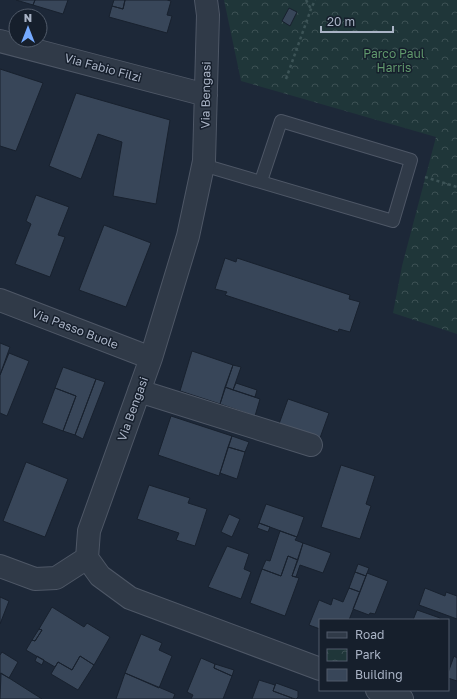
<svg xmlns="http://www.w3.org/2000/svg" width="457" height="699" font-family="'Golos Text',sans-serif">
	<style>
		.park { fill: url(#park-crowns) }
		.building { fill: #384659; stroke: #18212e }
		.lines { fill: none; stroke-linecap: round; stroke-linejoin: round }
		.service-casing { stroke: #4e5766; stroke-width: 14 }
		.minor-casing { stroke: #4e5766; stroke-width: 24 }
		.path { stroke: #3c5356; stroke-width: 2.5; stroke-dasharray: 3 3; stroke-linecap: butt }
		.service { stroke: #303a48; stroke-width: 12 }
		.minor { stroke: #303a48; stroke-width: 22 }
		.labels { text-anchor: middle; stroke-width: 3; stroke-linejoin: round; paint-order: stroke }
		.park-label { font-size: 12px; fill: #60986c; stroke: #161f2c }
		.street-label { font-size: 12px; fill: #aab4c6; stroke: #161f2c }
	</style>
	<defs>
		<pattern id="park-crowns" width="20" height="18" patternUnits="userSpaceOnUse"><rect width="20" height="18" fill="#1f3639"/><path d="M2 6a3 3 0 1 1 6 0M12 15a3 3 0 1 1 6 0" fill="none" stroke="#3d5154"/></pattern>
	</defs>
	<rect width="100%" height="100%" fill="#1d2838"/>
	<path class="park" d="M224,0h233v334l-64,-21 9,-47 34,-129 -195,-56z"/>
	<path class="building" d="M16,0h19l-2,5z
		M35,0h33l-5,14 -30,-9z
		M114,0h11l-2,9 -11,-3z
		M125,0h42l4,1 -4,14 5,1 -5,17 -58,-16 3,-11 11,3z
		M289,8l8,4 -7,14 -8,-5z
		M0,69l43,14 -27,68 -16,-5z
		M76,93l94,27 -14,84 -43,-8 9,-54 -24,-8 -17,45 -32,-13z
		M36,195l33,12 -11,28 7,2 -15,40 -35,-13 16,-40 -5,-3z
		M104,225l47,18 -25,64 -47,-17z
		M225,258l11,4 1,-4 113,37 -1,4 11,3 -10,30 -11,-3 -1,3 -113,-37 2,-3 -12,-3z
		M0,343l10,4 -10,28z
		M192,351l41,14 -13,39 -40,-13z
		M9,353l20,8 -22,55 -7,-3v-38z
		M233,365l8,2 -8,23 -8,-3z
		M63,367l33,12 -21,56 -12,-4 13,-35 -21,-8z
		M96,379l9,3 -22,57 -8,-4z
		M236,383l21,7 -2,7 -22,-7z
		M225,387l35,12 -5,17 -35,-12z
		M55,388l21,8 -13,35 -21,-8z
		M288,399l41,14 -9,25 -41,-14z
		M171,416l61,20 -13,40 -61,-21z
		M232,436l17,6 -4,10 -17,-5z
		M228,447l17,5 -8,27 -17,-6z
		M26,462l42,17 -23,58 -42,-16z
		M341,465l34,11 -9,28 5,2 -11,33 -39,-12z
		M149,485l41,13 -2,5 19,6 -12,37 -19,-6 3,-7 -42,-14z
		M266,504l38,13 -7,20 -38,-14z
		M229,514l11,5 -8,18 -11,-5z
		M259,523l11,4 -2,5 -11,-4z
		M280,531l17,6 -2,3 8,3 -5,17 -10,-4 -7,20 -19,-7 4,-9 4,1z
		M303,543l28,10 -8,20 -23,-8 -4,12 -4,-1z
		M227,546l22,8 -5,15 7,3 -10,27 -33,-12z
		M288,556l10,4 -6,16 7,2 -14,38 -35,-13 12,-34 19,7z
		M358,564l11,4 -3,8 -11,-4z
		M355,572l11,4 -6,16 -11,-4z
		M367,573l21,8 -13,33 -5,-1 -1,2 -16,-6z
		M349,588l11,4 -11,28h-29v9l-11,-4 10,-25 12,5 2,-7 10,4z
		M425,588l20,8 1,-4 11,4v23l-38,-14z
		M0,597l9,4 -9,23z
		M52,607l32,20 3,-4 23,14 -16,28 -14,-9 -8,14 -14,-8 -3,5 -29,-17 6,-10 3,1 7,-11 -3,-1z
		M417,610l23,8v2h-27z
		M39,629l3,1 -7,11 -3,-1z
		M141,634l21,9 -3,7 13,6 -13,32 -34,-15z
		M2,652l16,10 -9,16 -9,-5v-18z
		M37,656l7,4 -2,5 -7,-4z
		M80,656l14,9 -16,25 -27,-16 7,-12 14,8z
		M454,656l3,2v23l-9,-3v-5z
		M201,658l14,6 -1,4 18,8 -9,23h-32l2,-4 -6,-3z
		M215,664l19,6 -2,6 -18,-8z
		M1,673l8,5 33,21h-42z
		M125,673l50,21 -2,5h-57z
		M259,680l16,5 -2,6 19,7 -1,1h-39z
		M276,683l22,8v6l-2,2 -4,-1 -19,-7z"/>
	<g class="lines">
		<g class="service-casing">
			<path id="service" d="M203,165l190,56 18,-61 -130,-39 -20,60"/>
		</g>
		<g class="minor-casing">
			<path id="minor" d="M206,0l2,15 -4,146 -16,75 -37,122 -62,173 -2,27 13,18 30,22 190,71
				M0,41l206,54
				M0,300l151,58
				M139,391l172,54
				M0,566l35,13 21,-1 31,-20
				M377,690l25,9"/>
		</g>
		<path class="path" d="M306,0l5,9
			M286,79l25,-70 4,-9
			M425,177l32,10"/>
		<use href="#service" class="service"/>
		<use href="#minor" class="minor"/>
	</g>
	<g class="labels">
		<g class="park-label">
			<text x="394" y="58">Parco Paul<tspan x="394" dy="14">Harris</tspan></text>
		</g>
		<g class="street-label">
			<text transform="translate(103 68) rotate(15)" y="4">Via Fabio Filzi</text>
			<text transform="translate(206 95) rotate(-89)" y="4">Via Bengasi</text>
			<text transform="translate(75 329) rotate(21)" y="4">Via Passo Buole</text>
			<text transform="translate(133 409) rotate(-70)" y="4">Via Bengasi</text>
		</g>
	</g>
	<rect x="319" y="619" width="130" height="72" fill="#161f2c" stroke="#515b6a"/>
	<rect x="327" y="632" width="20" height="6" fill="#303a48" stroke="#515b6a"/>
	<text x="355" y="639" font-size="12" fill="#aab4c6">Road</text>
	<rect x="327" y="649" width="20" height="12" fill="url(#park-crowns)" stroke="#515b6a"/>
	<text x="355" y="659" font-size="12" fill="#aab4c6">Park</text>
	<rect x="327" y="669" width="20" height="12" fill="#384659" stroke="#515b6a"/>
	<text x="355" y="679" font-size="12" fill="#aab4c6">Building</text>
	<g transform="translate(28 28)"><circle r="19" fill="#161f2c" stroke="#515b6a"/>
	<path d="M0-3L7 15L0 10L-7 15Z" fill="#75aaff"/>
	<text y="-6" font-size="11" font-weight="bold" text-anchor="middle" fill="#aab4c6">N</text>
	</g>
	<path d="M321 26v6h72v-6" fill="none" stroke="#aab4c6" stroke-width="2"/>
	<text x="327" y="26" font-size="12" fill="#aab4c6" stroke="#161f2c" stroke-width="3" paint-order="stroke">20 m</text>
</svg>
